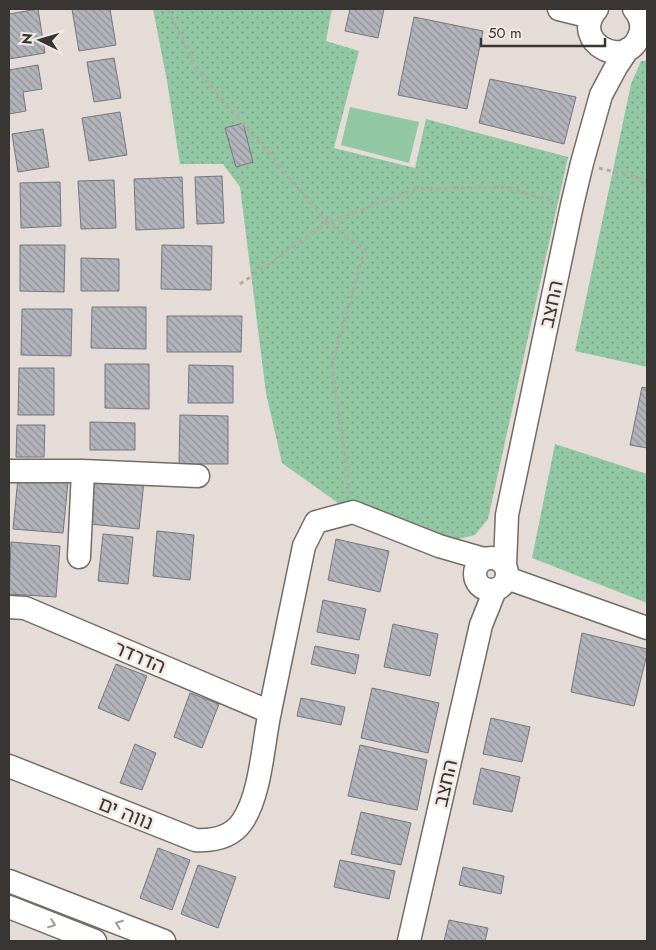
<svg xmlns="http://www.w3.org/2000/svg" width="656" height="950" font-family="Jost,'Noto Sans Hebrew',sans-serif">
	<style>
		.grass { fill: url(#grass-dots) }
		.garden { fill: #92c7a3 }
		.building { fill: url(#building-back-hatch); stroke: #76767e }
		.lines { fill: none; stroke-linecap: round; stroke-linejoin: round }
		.minor-casing { stroke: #736c67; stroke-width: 25 }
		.path { stroke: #b1aaa6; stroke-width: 3; stroke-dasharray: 4 4; stroke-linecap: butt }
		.minor { stroke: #fff; stroke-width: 22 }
		.oneway { stroke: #9c9a99 }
		.labels { text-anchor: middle; stroke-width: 5; stroke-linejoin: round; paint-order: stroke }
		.street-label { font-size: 20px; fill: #393533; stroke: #f2e9e4 }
	</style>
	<defs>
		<pattern id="grass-dots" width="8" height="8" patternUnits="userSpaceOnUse" patternTransform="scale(1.25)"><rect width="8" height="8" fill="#92c7a3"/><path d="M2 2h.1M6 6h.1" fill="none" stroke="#78a285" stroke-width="1.8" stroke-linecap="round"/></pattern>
		<pattern id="building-back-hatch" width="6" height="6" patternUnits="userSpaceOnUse" patternTransform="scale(1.25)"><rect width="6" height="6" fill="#b2b3bb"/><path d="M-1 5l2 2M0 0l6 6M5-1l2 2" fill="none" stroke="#929299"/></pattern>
	</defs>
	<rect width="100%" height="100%" fill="#e5dcd7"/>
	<path class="grass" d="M153,9h179l-6,32 33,10 -25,97 81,20 11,-49 142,38 -80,362 -13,16 -17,4 -106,-26 -70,-50 -16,-70 -26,-206 -17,-23h-43l-13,-83z
		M641,61h6v306l-72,-16 56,-267z
		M555,444l92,30v129l-115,-45z"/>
	<path class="garden" d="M350,107l69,15 -10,41 -68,-18z"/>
	<path class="building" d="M38,9l7,44 -36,6v-45z
		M72,9h38l6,36 -37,6z
		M350,9h34l-6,29 -33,-7z
		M414,17l69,14 -16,78 -69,-14z
		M114,58l7,40 -27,4 -7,-40z
		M38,65l4,24 -19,3 3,19 -17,3v-44z
		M490,79l86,18 -12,47 -85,-21z
		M120,112l7,43 -38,6 -7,-43z
		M243,123l10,39 -17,5 -11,-39z
		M43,129l6,38 -31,5 -6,-38z
		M222,176l2,47 -27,1 -2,-47z
		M182,177l2,51 -48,2 -2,-51z
		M114,180l2,48 -35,1 -3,-48z
		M60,182l1,44 -40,2 -1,-45z
		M20,245h45l-1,47 -44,-1z
		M162,245l50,1 -1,44 -50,-1z
		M81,258l38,1v32h-38z
		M92,307h54v42l-55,-1z
		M22,309h50l-1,47 -50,-1z
		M167,316h75l-1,36h-74z
		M105,364h44v45l-44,-1z
		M189,365l44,1v37h-45z
		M19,368h35v47h-36z
		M642,387l5,1v60l-17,-3z
		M180,415l48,1v48h-49z
		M90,422l45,1v27h-45z
		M17,425h28l-1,32h-28z
		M95,476l49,5 -5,48 -49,-5z
		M18,478l50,4 -5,51 -50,-4z
		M157,531l37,4 -4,45 -37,-4z
		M103,534l30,3 -5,47 -30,-3z
		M336,539l53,12 -9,41 -52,-12z
		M11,542l49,4 -4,51 -47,-3z
		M323,600l43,9 -7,31 -42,-8z
		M393,624l45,10 -8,42 -46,-9z
		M582,633l65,16v6l-13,51 -63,-14z
		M315,646l44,9 -4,19 -44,-10z
		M116,664l31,12 -18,45 -31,-13z
		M372,688l67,15 -11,50 -67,-15z
		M190,693l29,11 -17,44 -28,-11z
		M301,698l44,9 -4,18 -44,-9z
		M491,718l39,9 -8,35 -39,-8z
		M135,744l21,9 -14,37 -22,-7z
		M360,745l67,15 -10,50 -69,-14z
		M481,768l39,9 -8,35 -39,-8z
		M361,812l50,11 -10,42 -50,-11z
		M158,848l32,12 -18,50 -32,-12z
		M340,860l55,11 -6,28 -55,-12z
		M198,865l38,12 -18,51 -37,-14z
		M463,867l41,9 -3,18 -42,-9z
		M449,920l39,8 -3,13h-41z"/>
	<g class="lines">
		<g class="minor-casing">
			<path id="minor" d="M559,9l32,8
				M597,9c-29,33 31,64 43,25 3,-9 0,-18 -6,-25
				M9,471h74l115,5
				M79,557l4,-86
				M475 574a16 16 0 1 1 32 0a16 16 0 1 1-32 0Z
				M505,565l2,-50 65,-310 10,-42 19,-68 15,-28 12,-18
				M507,578l140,50
				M9,607l16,1 245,104
				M9,766l186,74c18,1 36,-2 47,-18 19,-27 21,-79 28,-111 11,-55 23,-110 34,-165l12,-24 37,-10 86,34 45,13
				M9,881l155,60
				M9,907l86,34
				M409,941l72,-316 14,-35"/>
		</g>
		<path class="path" d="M168,9l27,58 133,156 87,-34 88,-2 51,14
			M599,168l48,12
			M240,284l88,-61 37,26 -33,115 18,131"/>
		<use href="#minor" class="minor"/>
	</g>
	<defs><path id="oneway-chevron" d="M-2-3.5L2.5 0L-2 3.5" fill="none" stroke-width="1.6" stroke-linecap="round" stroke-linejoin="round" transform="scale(1.25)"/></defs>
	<g class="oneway">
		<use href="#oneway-chevron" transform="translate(52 924) rotate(21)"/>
		<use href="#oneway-chevron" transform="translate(119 924) rotate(-159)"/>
	</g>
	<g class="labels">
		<g class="street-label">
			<text transform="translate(551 304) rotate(-78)" y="7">החצב</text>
			<text transform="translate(140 657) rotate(23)" y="7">הדרדר</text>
			<text transform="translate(445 783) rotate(-77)" y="7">החצב</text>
			<text transform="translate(126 813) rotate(22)" y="7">נווה ים</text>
		</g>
	</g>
	<rect width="656" height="950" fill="none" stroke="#393533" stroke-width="20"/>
	<g transform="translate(40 40) rotate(275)" stroke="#f2e9e4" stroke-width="4" paint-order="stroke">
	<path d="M0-4L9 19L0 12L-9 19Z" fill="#393533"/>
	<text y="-8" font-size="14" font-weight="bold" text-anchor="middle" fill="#393533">N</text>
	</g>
	<path d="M481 38v8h124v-8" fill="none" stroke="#393533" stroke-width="2.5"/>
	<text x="488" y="38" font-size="15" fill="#393533" stroke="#f2e9e4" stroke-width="4" paint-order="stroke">50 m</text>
</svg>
